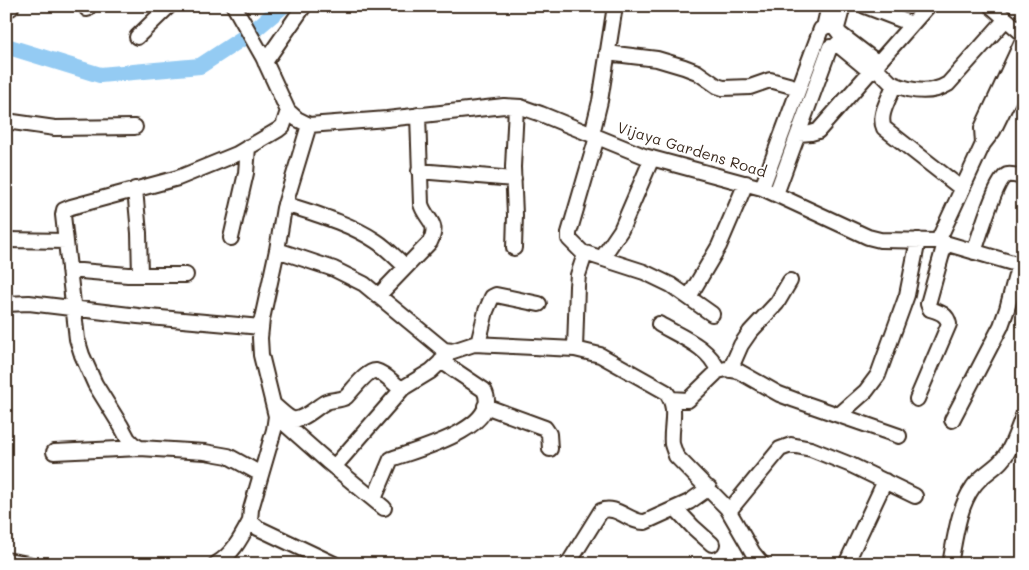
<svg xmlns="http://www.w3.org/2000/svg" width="1029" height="570" font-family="Mali,sans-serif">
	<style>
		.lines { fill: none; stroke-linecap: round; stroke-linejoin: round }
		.river { stroke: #94cbf3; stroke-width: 16 }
		.minor-casing { stroke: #3b2a1e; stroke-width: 18 }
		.minor { stroke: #fff; stroke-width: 14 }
		.labels { text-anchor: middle; stroke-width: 4; stroke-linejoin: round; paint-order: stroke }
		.street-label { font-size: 15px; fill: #3b2a1e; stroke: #fff }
	</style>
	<rect width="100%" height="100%" fill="#fff"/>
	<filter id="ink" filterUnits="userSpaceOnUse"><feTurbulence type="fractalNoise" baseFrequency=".02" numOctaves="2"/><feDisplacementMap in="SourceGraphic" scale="10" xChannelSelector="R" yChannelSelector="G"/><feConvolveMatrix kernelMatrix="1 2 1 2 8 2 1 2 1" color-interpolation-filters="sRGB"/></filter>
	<g filter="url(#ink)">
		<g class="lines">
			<path class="river" d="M6,46l94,29 100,-9 52,-34 31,-26"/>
			<g class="minor-casing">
				<path id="minor" d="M9,6l2,2
					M234,6l29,51 25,54 9,8 12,6 78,-6 117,-13 17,1 20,7 103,42 118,32 106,49 12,3 58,1 85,25
					M865,6l47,18
					M991,6l32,28
					M87,9l2,-3
					M824,27l5,-21
					M837,28l6,-22
					M137,37l32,-31
					M837,44l34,28
					M607,53l50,6 27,8 13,5 20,14 6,2 27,-1 20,-7 29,8
					M265,62l39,-56
					M875,67l16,16 2,4c-4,13 -15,28 -9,41l78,61
					M891,83c18,8 39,12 57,1l58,-65
					M6,121l49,7 80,-1
					M309,125l-25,83 -7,42 -15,69 -2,19 1,17 15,61 -2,14 -23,79 -1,12 8,7 76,36
					M592,134l8,-33 15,-95
					M799,134l12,-1 7,-2 110,-125
					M983,144l-1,-16 41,-88
					M419,171l95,8
					M762,188l59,-159 6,-3h7l6,8 38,29
					M135,189l4,44 1,42
					M776,194l54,-147
					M285,204c31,10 64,19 91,37 11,7 20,17 30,26
					M231,238l15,-65 2,-26
					M6,240l60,1
					M938,241l45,-97 10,-13 30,-61
					M514,248l1,-33 -2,-48 3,-60
					M277,250l57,19 30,15 80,66 9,1 21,-7 101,5 25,6 66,37c13,16 4,34 6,52 1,4 3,8 4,12l51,52 26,45 9,11
					M582,252l62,20 27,13 41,29
					M974,252c5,-14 22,-73 33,-77 5,-1 11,1 16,2
					M602,258l19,-28 31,-72
					M69,270l59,5h58
					M378,296l52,-54c10,-20 -4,-21 -9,-38l-3,-89
					M689,297l30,-51 27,-63
					M6,304l23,-1 109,13 123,11
					M659,324c20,12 51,23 59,47
					M478,344l8,-33 6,-14 4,-2 43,9
					M575,349l2,-63 1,-11 6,-18 -2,-5 -13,-13v-6l28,-96
					M730,370l11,-25 9,-13 27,-29 13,-22
					M671,399l17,1 30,-29 8,-2 12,2 41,23 16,6 104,36
					M917,399l32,-75c-2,-10 -10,-12 -19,-15l-2,-5 17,-61
					M274,405c5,4 11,10 16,13 11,6 27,-12 36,-16 7,-3 13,-1 20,-5 6,-6 21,-27 30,-26 9,2 17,12 24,17h3l28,-17 17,-16
					M485,406l60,22 4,6 1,15
					M839,415l27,-24 12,-16 29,-80 11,-55
					M276,416l51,45 57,47
					M952,420l49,-94 6,-17 12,-45
					M54,452l86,-4
					M334,467l69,-79
					M261,474l-33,-18 -23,-4 -65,-4 -7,-4 -5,-5 -7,-13 -26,-42 -13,-29 -5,-16 -14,-124 1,-5 7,-3 107,-29 59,-24 41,-24 5,-4 5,-15
					M374,499l17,-40c22,-8 113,-31 93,-69l-43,-29
					M676,509l17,18 19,17
					M729,511l51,-62 11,-4 20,4 40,16 64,31
					M6,560l23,4
					M216,564c17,-10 25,-26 34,-43
					M568,564l33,-53c15,-7 29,12 44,11l44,-20 20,-14
					M846,564l39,-83
					M950,564c5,-25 8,-56 23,-77 8,-12 20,-17 28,-26 11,-12 16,-30 22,-45"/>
			</g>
			<use href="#minor" class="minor"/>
		</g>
	</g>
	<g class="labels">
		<g class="street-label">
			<text transform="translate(692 150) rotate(17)" y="5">Vijaya Gardens Road</text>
		</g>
	</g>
	<rect width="1029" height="570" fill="none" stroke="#fff" stroke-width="25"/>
	<rect x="12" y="12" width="1004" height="545" fill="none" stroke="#3b2a1e" stroke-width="2" filter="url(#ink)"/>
</svg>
